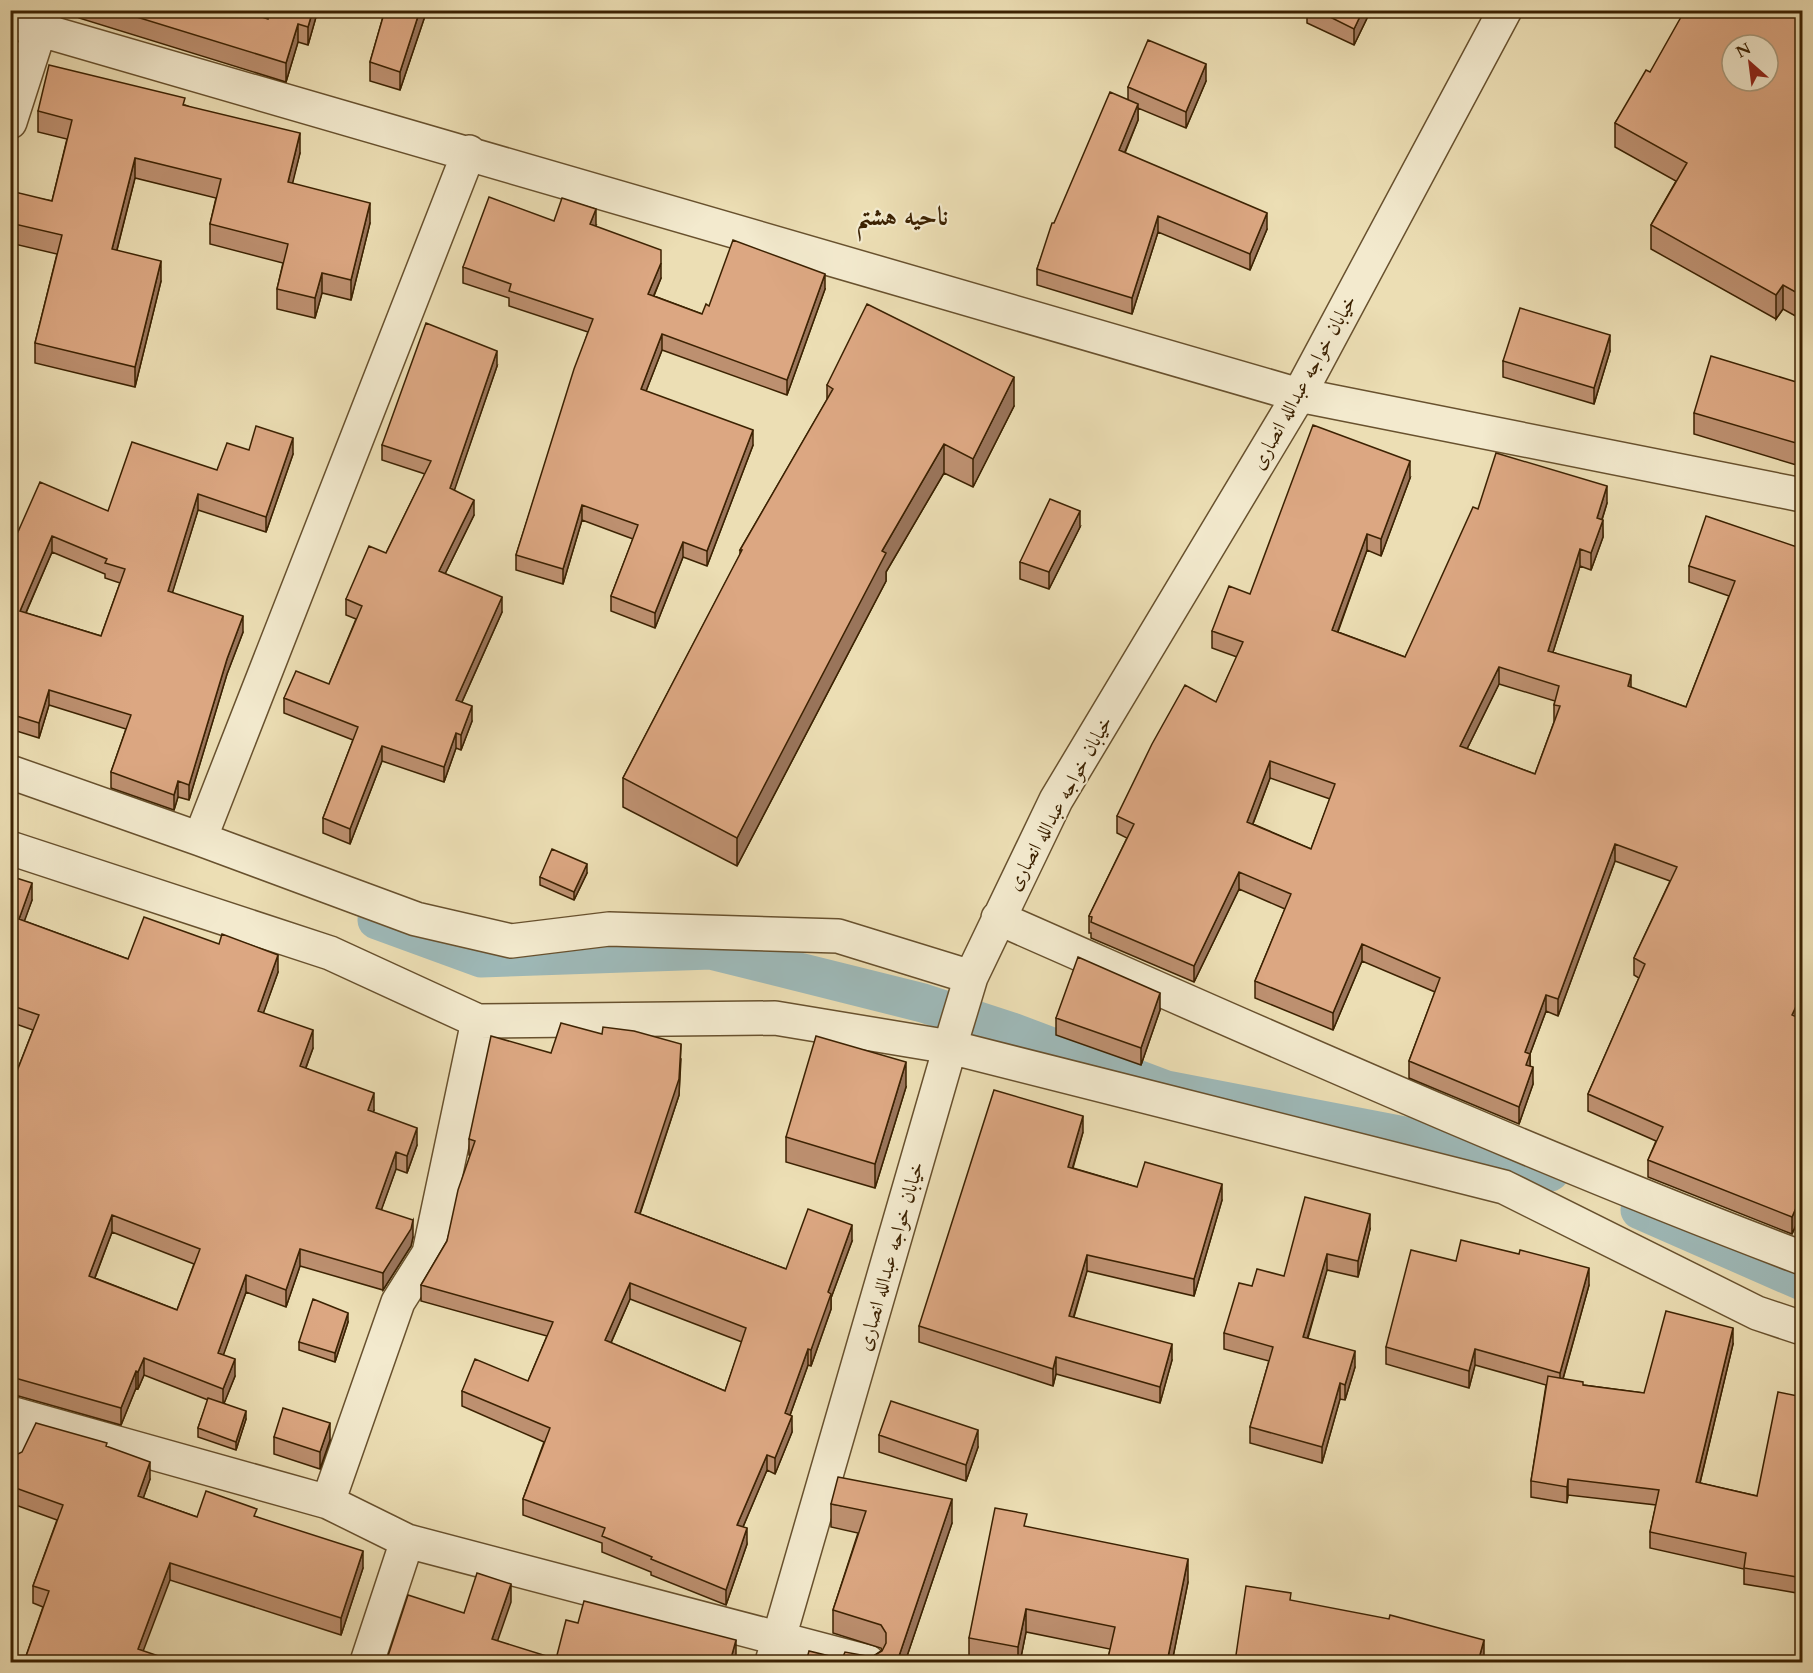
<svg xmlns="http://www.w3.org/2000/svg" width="1813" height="1673" font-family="Cardo,Amiri,serif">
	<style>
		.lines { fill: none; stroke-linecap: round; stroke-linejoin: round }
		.canal { stroke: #9eb9b8; stroke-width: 39 }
		.minor-casing { stroke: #68512e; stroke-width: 36 }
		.minor { stroke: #f3eace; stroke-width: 33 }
		.wall { fill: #bd9070; stroke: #3c2202; stroke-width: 1.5; fill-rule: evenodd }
		.shaded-wall { fill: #9a755b; stroke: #3c2202; stroke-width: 1.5 }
		.building { fill: #dca782; stroke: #3c2202; stroke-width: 1.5; fill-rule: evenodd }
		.labels { text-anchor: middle; stroke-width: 4.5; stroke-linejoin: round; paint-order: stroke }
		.street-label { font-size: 20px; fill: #3c2202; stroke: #f3eace }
		.district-label { font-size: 26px; font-weight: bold; fill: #3c2202; stroke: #f3eace }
	</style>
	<rect width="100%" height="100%" fill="#ecdeb4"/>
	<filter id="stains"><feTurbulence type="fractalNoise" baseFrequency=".00333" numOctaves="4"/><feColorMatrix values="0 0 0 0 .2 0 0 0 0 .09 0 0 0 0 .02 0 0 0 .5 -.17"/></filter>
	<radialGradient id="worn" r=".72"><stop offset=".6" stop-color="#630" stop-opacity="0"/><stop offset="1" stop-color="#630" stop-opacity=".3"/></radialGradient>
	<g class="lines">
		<path class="canal" d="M377,920l104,38 230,-8 212,53 89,29 154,58 352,68 32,14
			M1640,1210l162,71"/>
		<g class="minor-casing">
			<path id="minor" d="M10,21l1289,374 503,100
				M10,122l36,-112
				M10,772l190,67 216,80 95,22 98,-12 229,7 133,41
				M200,839l269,-687
				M10,848l320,105 148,68 297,-3 175,29 554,140 253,126 45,15
				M998,918c266,117 532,237 804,340
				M10,1413l318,89 79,39 461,121
				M10,1455l14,-38
				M328,1502l70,-200 31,-49 49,-232
				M367,1662l40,-121
				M772,1662l183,-632 16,-53 85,-177 243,-405 206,-385"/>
		</g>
		<use href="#minor" class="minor"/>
	</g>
	<path class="wall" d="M79,10h161l28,9 2,-9h48l-10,35 -10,-3 -12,40 -207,-64z
		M385,10h42l-27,80 -30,-9v-19z
		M1307,10h64l-17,35 -47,-22z
		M1803,10v301l-4,7 -16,-9 -7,10 -125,-70v-24l25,-44 -61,-34v-24l35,-51z
		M1206,81l-20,47 -48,-20v12l-13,33 142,76 -17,41 -92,-38 -26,82 -95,-29v-16l17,-46 74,-124v-12z
		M185,105l115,48 -8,30 78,40 -19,77 -29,-7 -7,25 -38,-9v-20l6,-26 -73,-19v-20l6,-26 -81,-20 -18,72 44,31 -26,106 -100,-24v-20l22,-89 -47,-11v-50l42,8 15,-62 -29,-7v-21z
		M554,221l42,4 -1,1 66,52 -7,18 48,18 7,-8 116,-17 -38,106 -125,-45 -16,41 107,54 -46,121 -24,-9 -28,71 -44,-17v-15l22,-57 -51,-19 -19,64 -47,-14v-15l72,-223 -79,-26v-8l-46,-15v-16z
		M1610,351l-16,53 -91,-27v-16z
		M497,366l-43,124 20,25 -29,59 57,38 -40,90 10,19 -11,29 -5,-2 -12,34 -62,-21 -32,83 -27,-11v-15l30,-78 -69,-27v-15l45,-14 27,-65 -10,-4v-16l40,-46 39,-79 -43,-14v-15z
		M1803,384v83l-109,-33v-21z
		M827,385l187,21 -41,81 -29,-14 -58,99v9l-149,285 -114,-59v-29l117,-223v-5l87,-150z
		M249,450l44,4 -27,78 -68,-22 -26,83 71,39 -16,42 -38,126 -11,-3 -4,13 -63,-22v-16l15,-43 -77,-24 -10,33 -29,-9v-198l7,3 91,-23 109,-41zM52,552l53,22v4l15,5 -19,53 -75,-23z
		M1410,478l-29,78 -14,-6 -29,82 67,25 73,-148 129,-6 -5,17 1,17 -12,33 -11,-4 -27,86 78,36 55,19 43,-111 -40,-14v-16l114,-17v459l-5,10 5,2v189l-11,25 -144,-57v-17l8,-19 -68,-30v-17l51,-116 -5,-3v-17l36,-77 -55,-20 -57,155 -12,-5 -16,43v12l3,18 -14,40 -110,-46v-17l26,-69 -73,-31 -29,69 -78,-32v-17l30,-72 -46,-20 -45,93 -103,-44v-5h-2v-17l38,-78 -10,-5v-17l99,-114 21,-45 -25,-9v-17l38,-37zM1499,684l56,17 -1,4v17l-19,52 -68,-25zM1270,778l60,21 -19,50 -58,-25z
		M1080,527l-31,62 -29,-10v-17z
		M587,873l-13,27 -34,-15v-8z
		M10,876l22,24 -8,21 104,38 150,13 -15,41 50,35 -7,20 68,42 -1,2 44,33 -10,28 -11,-4 -15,41 32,27 -2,9 -28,44 -83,-24 -14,41 -40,-15 -23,63 12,21 -11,27 22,16 -10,31 -38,-13v-9l10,-28 -64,-25 -6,14 -2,-1 -15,37 -106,-30h-5v-306l23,-59 -23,-8zM112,1232l82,32 -17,46 -82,-32z
		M1160,1010l-19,55 -85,-30v-17z
		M551,1053l130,6 -2,36 -39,119 146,55 66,-28 -21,57v11l-20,57 -3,-1 -18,50 2,17 -17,42 -8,-4 -24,57 4,17 -21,61 -75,-30v-3l-49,-20v-9l-79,-28v-16l21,-57 -82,-36v-15l66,-10 19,-45 -126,-35v-16l26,-44 23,-85 -1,-1v-16zM630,1299l112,43 -17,49 -114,-48z
		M906,1087l-31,101 -89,-26v-25z
		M1083,1132l-10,36 64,19 85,13 -28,96 -107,-25 -13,46 98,43 -12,43 -104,-29 -3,12 -134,-44v-16z
		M1370,1229l-12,48 -31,-7 -19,68 47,29 -10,33 -5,-1 -18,64 -72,-20v-16l19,-66 -45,-12v-16l60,-57z
		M1456,1261l133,24 -26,94 20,6 61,8 89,-49 -33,139 57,13 46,-99v197l-59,-10v-15l-94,-21v-16l6,-27 -88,-10 -1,8 -36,-6v-16l15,-96 -71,-20 -6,23 -83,-24v-17z
		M348,1322l-13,40 -36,-12v-8z
		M879,1435l99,12 -12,34 -87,-29z
		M274,1437l56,3 -10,29 -46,-15z
		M107,1447l43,32 -7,19 54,19h60l106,51 -22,67 -171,-55 -146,82 19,-55 -10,-4v-17l24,-66 -47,-17v-47z
		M831,1504l121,19 -47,139h-99l66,-5 10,-7 -1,-2 -48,-15v-23l25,-77 -27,-6z
		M1027,1527l161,55 -16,80h-64l2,-13 -84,-17 -6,30h-43l-8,-1v-23z"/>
	<path class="shaded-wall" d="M313,10h5l-10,35v-18z
		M420,10h7l-27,80v-18z
		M1363,10h8l-17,35v-16z
		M298,24v18l-12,40v-19z
		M1206,64v17l-20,47v-16z
		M1138,104v16l-19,46v-16z
		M300,133v20l-12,49v-20z
		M135,158v20l-23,91v-20z
		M370,203v20l-19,77v-20z
		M596,209v16l-6,15v-16z
		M1267,213v16l-17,41v-16z
		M1158,216v16l-26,82v-16z
		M161,261v20l-26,106v-20z
		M661,263v15l-13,31v-15z
		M322,273v20l-7,25v-20z
		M825,274v15l-38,106v-15z
		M1783,285v24l-7,10v-24z
		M1803,287v24l-4,7v-24z
		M662,334v16l-21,54v-15z
		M1610,335v16l-16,53v-16z
		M497,351v15l-47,137v-15z
		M1014,377v29l-41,81v-28z
		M753,430v15l-46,121v-15z
		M14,437v9l-4,14v-8z
		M293,438v16l-27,78v-15z
		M944,444v29l-58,99v9l-149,285v-28l145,-287z
		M1410,461v17l-29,78v-17z
		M1607,486v17l-10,32v-17z
		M198,494v16l-30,97v-16z
		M474,500v15l-35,71v-15z
		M582,505v15l-19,64v-15z
		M1080,511v16l-31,62v-17z
		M1603,520v17l-12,33v-17z
		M1367,534v16l-35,97v-17z
		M52,536v16l-32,74v-15z
		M683,542v15l-28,71v-15z
		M1580,549v17l-32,102v-17z
		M502,597v15l-46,103v-15z
		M243,616v16l-16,42 -38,126v-15l38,-126z
		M1499,667v17l-39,79v-17z
		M1631,675v17l-3,-6z
		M49,690v15l-10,33v-15z
		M472,706v15l-11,29v-15z
		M456,733v15l-12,34v-15z
		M1803,738v17l-4,-4z
		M382,746v15l-32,83v-15z
		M1270,761v17l-23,61v-17z
		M178,781v16l-4,13v-15z
		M1615,844v17l-57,155v-17z
		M587,864v9l-13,27v-8z
		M1239,872v17l-45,93v-16z
		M32,883v17l-13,36v-17z
		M1362,944v17l-29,69v-17z
		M278,955v17l-20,56v-17z
		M1803,992v16l-11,24v-17z
		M1160,993v17l-19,55v-17z
		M1546,995v16l-16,43v17l-4,11 -1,-30z
		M313,1030v18l-13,35v-17z
		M681,1044l-2,51 -44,133v-16z
		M906,1062v25l-31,101v-24z
		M1533,1067v17l-14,40v-17z
		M374,1093v17l-6,17v-17z
		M1083,1116v16l-15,51v-16z
		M417,1128v17l-10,28v-17z
		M396,1152v17l-20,56v-17z
		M1222,1184v16l-28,96v-17z
		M1803,1192v17l-11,25v-17z
		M1370,1214v15l-12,48v-16z
		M112,1215v17l-23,61v-17z
		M413,1220v17l-2,9 -28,44v-17z
		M852,1225v16l-21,57v11l-20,57v-16l17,-58z
		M300,1249v17l-14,41v-17z
		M1327,1254v16l-24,83v-16z
		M1087,1255v16l-18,61v-16z
		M1589,1268v17l-29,104v-16z
		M246,1275v17l-28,78v-17z
		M630,1283v16l-25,57v-16z
		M348,1313v9l-13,40v-9z
		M1733,1328v16l-37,155v-17z
		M1172,1344v16l-12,43v-16z
		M808,1349v16l-23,64v-16z
		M1475,1349v16l-6,23v-17z
		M1355,1351v16l-10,33v-15z
		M1056,1357v17l-3,12v-17z
		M144,1358v17l-6,14v-17z
		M235,1359v17l-12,30v-17z
		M136,1371v17l-15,37v-17z
		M1340,1383v16l-18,64v-16z
		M246,1411v8l-10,31v-8z
		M792,1416v16l-17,42v-16z
		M330,1423v17l-10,29v-17z
		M978,1430v17l-12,34v-16z
		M767,1455v15l-30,71v-16z
		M150,1462v17l-12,34v-17z
		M1568,1479v16l-1,8v-16z
		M952,1499v24l-47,139h-8z
		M747,1528v16l-21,61v-15z
		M363,1551v17l-22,67v-17z
		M1188,1559v23l-16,80h-5z
		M170,1563v17l-31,82 -1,-13z
		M511,1584v18l-19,55v-18z
		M1026,1609v23l-6,30h-2v-15z
		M736,1640v19l-1,3h-5z
		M1484,1640v16l-1,6h-5z"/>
	<path class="building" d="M114,10h126l28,9 2,-9h43l-5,17 -10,-3 -12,39z
		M385,10h35l-20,62 -30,-10z
		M1316,10h47l-9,19z
		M1685,10h118v277l-4,7 -16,-9 -7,10 -125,-70 36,-62 -72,-40 31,-53 4,2zM1732,45h36v36h-36z
		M1148,40l58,24 -20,48 -58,-25z
		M49,65l136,33 -2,7 117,28 -12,49 82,21 -19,77 -29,-7 -7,25 -38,-9 11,-45 -78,-20 11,-45 -86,-21 -23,91 49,12 -26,106 -100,-24 27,-108 -52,-12v-30l1,-2 41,10 20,-81 -34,-9z
		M1110,92l28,12 -19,46 148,63 -17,41 -92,-38 -26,82 -95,-29 15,-46h2z
		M489,197l65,24 8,-23 34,11 -6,15 71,26v13l-13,31 54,20 4,-10 3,2 24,-66 92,34 -38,106 -125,-46 -21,55 112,41 -46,121 -24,-9 -28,71 -44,-17 27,-71 -56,-20 -19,64 -47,-14 58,-186 19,-50 -84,-28 2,-7 -48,-17z
		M867,304l147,73 -41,82 -29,-15 -62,107 4,2 -149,285 -114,-60 119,-228h-2l93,-161 -6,-4z
		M1520,308l90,27 -16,53 -91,-27z
		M426,323l71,28 -47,137 24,12 -35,71 63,26 -46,103 16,6 -11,29 -5,-2 -12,34 -62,-21 -32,83 -27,-11 35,-91 -74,-29 12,-27 33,13 33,-78 -16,-7 23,-53 17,7 45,-92 -49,-16z
		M1711,356l92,28v61l-109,-32z
		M1313,425l97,36 -29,78 -14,-5 -35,96 73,27 68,-150 5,2 18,-56 111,33 -10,32 6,2 -12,33 -11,-4 -32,102 83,24 -3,11 58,21 49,-126 -46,-15 17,-50 97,33v189l-4,13 4,1v240l-11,23 11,5v172l-11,25 -144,-57 15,-33 -75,-33 57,-130 -11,-6 43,-91 -62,-23 -57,155 -12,-4 -21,57 5,2 -4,11 7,2 -14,40 -110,-46 31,-83 -78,-34 -29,69 -78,-32 36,-87 -52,-22 -45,94 -103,-44 1,-5 -3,-1 45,-92 -17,-8 35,-72 33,-59 31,17 27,-60 -31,-11 17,-45 21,8zM1499,667l60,19 -5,19 6,1 -25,68 -75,-28zM1270,761l65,23 -24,65 -64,-27z
		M256,426l37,12 -27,79 -68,-23 -30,97 75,25 -16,43 -38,126 -11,-4 -4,14 -63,-23 20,-57 -82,-25 -10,33 -29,-9v-183l7,3 23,-52 68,29 24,-69 85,28 10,-27 22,7zM52,536l55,23 -2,4 20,6 -24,67 -81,-25z
		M10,436l4,1 -4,15z
		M1050,499l30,12 -31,61 -29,-10z
		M552,849l35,15 -13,28 -34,-15z
		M10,876l22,7 -13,36 109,40 16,-42 75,27 3,-10 56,21 -20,56 55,19 -13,36 74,27 -6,17 49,18 -10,28 -11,-4 -20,56 37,12 -2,9 -28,44 -83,-24 -14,41 -40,-15 -28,78 17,6 -12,30 -79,-31 -6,14 -2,-1 -15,37 -106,-30h-5v-289l29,-74 -29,-10zM112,1215l88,34 -23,61 -88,-34z
		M1078,957l82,36 -19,55 -85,-30z
		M561,1023l41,11 1,-7 31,4 47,13 -2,35 -44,133 151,57 22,-60 44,16 -24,67 3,2 -20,56 -3,-1 -23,64 7,3 -17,42 -8,-3 -30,70 10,3 -21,62 -75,-31 1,-2 -50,-21 3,-8 -82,-29 27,-71 -88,-37 13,-32 53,22 25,-59 -132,-37 26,-44 11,-51 17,-49 -6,-2 22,-103 60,17zM630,1283l116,45 -21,63 -120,-51z
		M816,1036l90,26 -31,102 -89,-27z
		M994,1090l89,26 -15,51 69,20 8,-25 77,22 -28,95 -107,-24 -18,61 103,28 -12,43 -104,-30 -3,12 -134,-43z
		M1305,1197l65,17 -12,47 -31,-7 -24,83 52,14 -10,34 -5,-2 -18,64 -72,-20 23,-80 -49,-14 15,-50 13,3 5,-17 27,7z
		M1461,1240l58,14 1,-4 69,18 -29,105 -85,-24 -6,22 -83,-24 25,-97 45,11z
		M313,1299l35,14 -13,40 -36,-11z
		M1666,1311l67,17 -37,154 61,14 21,-104 25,5v181l-59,-10 2,-15 -96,-21 9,-42 -91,-11 -1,8 -36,-6 17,-105 35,6v3l61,8z
		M208,1398l38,13 -10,31 -38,-14z
		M891,1401l87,29 -12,35 -87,-30z
		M283,1408l47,15 -10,29 -46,-15z
		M36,1423l71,20 -1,3 44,16 -12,34 59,21 9,-26 51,18 -3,7 109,35 -22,67 -171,-55 -32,86 38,13h-152l25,-71 -16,-5 30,-81 -53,-19v-30h4l8,-4z
		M838,1477l114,22 -55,163h-91l3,-11 33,8 3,-7 27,5 10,-6 4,-8v-10l-5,-8 -48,-15 33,-99 -35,-7z
		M995,1508l32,6 -3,12 164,33 -21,103h-38l-21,-4 7,-31 -89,-18 -8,38 -49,-9z
		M477,1573l34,11 -19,55 64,20 10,-39 12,3 6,-22 152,39 -6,22h-344l22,-67 56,18z
		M1246,1586l45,7 -1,7 99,19 1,-4 94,25 -6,22h-243z
		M1562,1660l13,2h-14z"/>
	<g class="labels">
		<g class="street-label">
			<text transform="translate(1303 382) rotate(-61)" y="7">خیابان خواجه عبدالله انصاری</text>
			<text transform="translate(1059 803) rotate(-61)" y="7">خیابان خواجه عبدالله انصاری</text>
			<text transform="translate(890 1256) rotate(-74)" y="7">خیابان خواجه عبدالله انصاری</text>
		</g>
		<g class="district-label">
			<text x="902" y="225">ناحیه هشتم</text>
		</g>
	</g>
	<rect width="1813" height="1673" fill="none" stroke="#ecdeb4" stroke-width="36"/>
	<rect x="12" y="12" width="1789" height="1649" fill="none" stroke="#3c2202" stroke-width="3"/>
	<rect x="18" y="18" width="1777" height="1637" fill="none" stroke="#3c2202" stroke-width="1.5"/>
	<g transform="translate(1750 63) rotate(332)"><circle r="28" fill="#f3eace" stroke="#aa9a7c" stroke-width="1.5"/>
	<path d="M0-4.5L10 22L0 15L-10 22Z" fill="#8f2418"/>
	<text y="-9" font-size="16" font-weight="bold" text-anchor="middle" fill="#3c2202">N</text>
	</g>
	<rect width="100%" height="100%" filter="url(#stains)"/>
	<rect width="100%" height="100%" fill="url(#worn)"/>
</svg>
